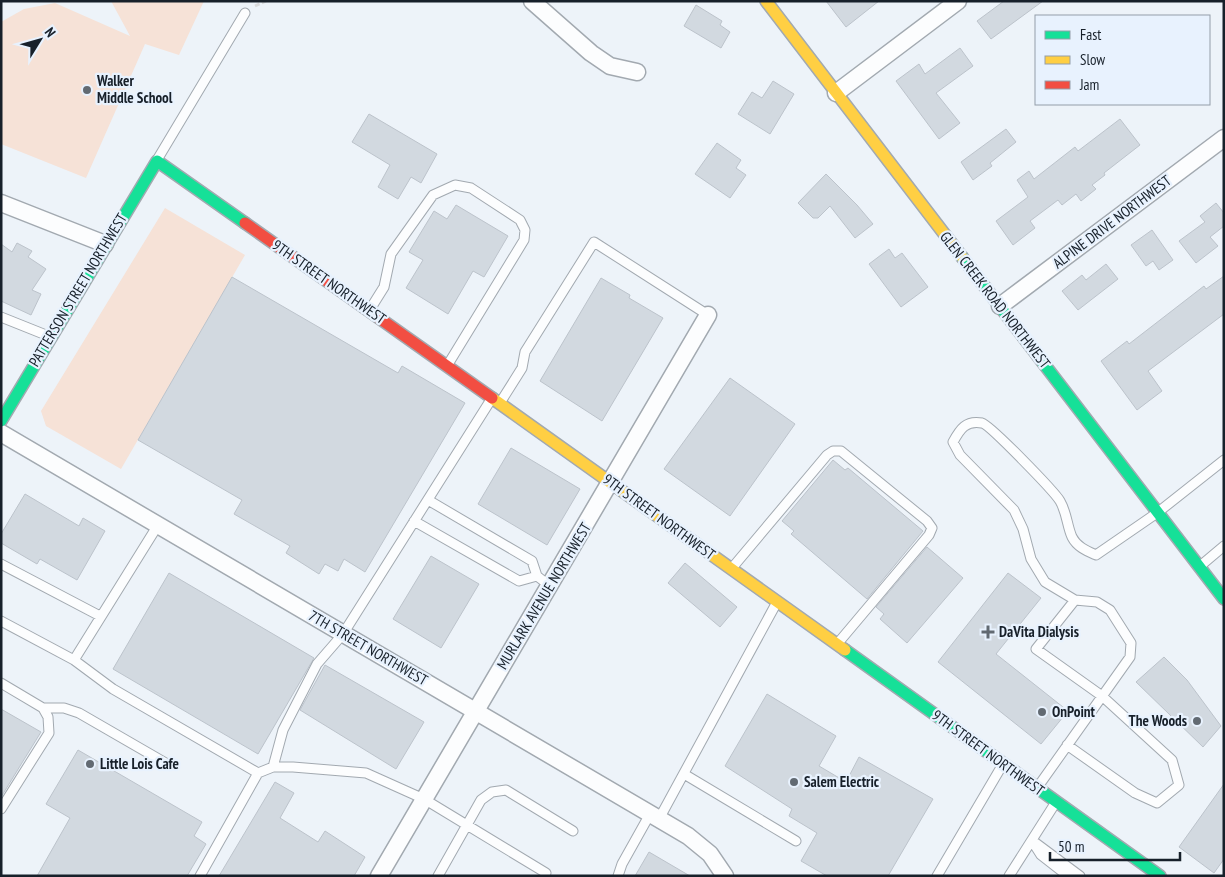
<svg xmlns="http://www.w3.org/2000/svg" width="1225" height="877" font-family="'PT Sans Narrow',sans-serif">
	<style>
		.green { fill: #f6e2d7 }
		.building { fill: #d2d9e0; stroke: #bcc3cb }
		.lines { fill: none; stroke-linecap: round; stroke-linejoin: round }
		.lane-casing { stroke: #a2a9b0; stroke-width: 11 }
		.street-casing { stroke: #a2a9b0; stroke-width: 19 }
		.fast-casing { stroke: #a2a9b0; stroke-width: 14 }
		.slow-casing { stroke: #a2a9b0; stroke-width: 14 }
		.jam-casing { stroke: #a2a9b0; stroke-width: 14 }
		.path { stroke: #d9dadc; stroke-width: 3; stroke-dasharray: 5 2.5; stroke-linecap: butt }
		.lane { stroke: #fcfdfe; stroke-width: 9 }
		.street { stroke: #fcfdfe; stroke-width: 16 }
		.fast { stroke: #16e098; stroke-width: 11 }
		.slow { stroke: #ffcf43; stroke-width: 11 }
		.jam { stroke: #f24e42; stroke-width: 11 }
		.poi-dot { fill: #626a72; stroke: #e8f2fe; stroke-width: 2 }
		.labels { text-anchor: middle; stroke-width: 4.5; stroke-linejoin: round; paint-order: stroke }
		.poi-label { font-size: 15px; font-weight: bold; fill: #17202a; stroke: #e8f2fe; text-anchor: start }
		.street-label { font-size: 15px; fill: #17202a; stroke: #e8f2fe }
	</style>
	<rect width="100%" height="100%" fill="#edf3f9"/>
	<path class="green" d="M111,1h93l-25,54 -34,-11 -59,134 -85,-34v-122l23,-13 31,-6 75,33z
		M165,208l80,47 -124,214 -75,-43 -5,-15z"/>
	<path class="building" d="M826,1h53l-33,26z
		M1004,1h39l-52,38 -14,-18z
		M696,5l26,16 -2,4 10,7 -9,16 -37,-22z
		M960,48l13,18 -37,27 24,30 -21,16 -43,-58 23,-17 6,10z
		M773,81l21,13 -24,40 -32,-20 14,-22 10,6z
		M369,114l68,40 -16,29 -10,-6 -13,22 -20,-12 12,-22 -38,-23z
		M1120,119l20,26 -36,28 1,2 -13,10 4,4 -15,12 -5,-7 -14,11 -4,-5 -28,21 5,7 -22,17 -17,-24 32,-24 -11,-17 12,-9 5,8 41,-32 3,4z
		M1006,129l10,13 -26,21 2,3 -19,14 -12,-18z
		M717,143l24,17 -5,8 10,7 -16,23 -35,-24z
		M826,174l31,31 16,19 -18,14 -25,-32 -12,12h-5l-15,-15z
		M1216,203l8,10v13l-14,11 8,9 -22,17 -17,-22 26,-19 -5,-6z
		M456,205l52,31 -24,41 -11,-6 -25,43 -42,-26 17,-28 -14,-8 25,-41 13,8z
		M1152,230l21,30 -14,10 -6,-9 -7,5 -15,-21z
		M17,243l15,8 -4,6 18,12 -14,21 9,4 -10,21 -30,-14v-57l11,8z
		M889,249l6,9 7,-5 26,34 -27,20 -32,-43z
		M1106,264l12,15 -40,31 -16,-19 20,-16 4,5z
		M1224,276v38l-76,57 14,20 -25,19 -36,-49 26,-20 2,3 75,-58 2,3z
		M232,277l166,96 4,-7 63,37 -100,169 -21,-13 -6,12 -13,-7 -6,10 -33,-21 4,-7 -56,-32 8,-14 -104,-60z
		M601,278l29,17 -1,3 34,20 -61,103 -62,-40z
		M730,378l65,46 -65,92 -66,-47z
		M511,448l69,41 -33,56 -69,-41z
		M833,460l12,10 3,-2 75,63 -56,68 -76,-65 3,-3 -12,-10z
		M25,494l54,32 4,-8 22,13 -28,49 -37,-21 -3,5 -36,-21v-9z
		M927,547l36,31 -56,65 -27,-24 4,-5 -8,-7z
		M431,556l48,28 -38,64 -48,-29z
		M685,563l52,44 -17,20 -52,-44z
		M169,573l145,85 -56,96 -145,-85z
		M1008,573l33,25 -45,56 72,57 -27,33 -103,-82z
		M1164,657l23,23 34,46 -18,21 -67,-65z
		M325,665l99,57 -28,47 -96,-59z
		M767,694l69,42 -17,30 27,16 13,-25 74,42 -45,77h-61l-26,-15 16,-28 -28,-17 3,-7 -67,-43z
		M1,709l40,23 -40,65z
		M78,750l124,72 -8,14 12,8 -19,32h-150l33,-58 -24,-14z
		M275,782l19,11 -14,25 38,24 7,-11 40,26 -11,19h-135z
		M1224,784v75l-10,14 -35,-26z
		M649,852l41,24h-55z"/>
	<g class="lines">
		<g class="lane-casing">
			<path id="lane" d="M157,160l88,-147
				M369,311l15,-24 7,-33 42,-59 22,-10 16,3 49,32 5,10 -1,10 -77,126
				M1,317l50,20
				M500,403l22,-35 3,-16 69,-110 114,73
				M428,500l104,61 5,15 13,10
				M414,521l105,60 18,-5
				M158,525l-84,135 39,29 145,84
				M1,564l99,52
				M1199,567l25,-21
				M732,568l95,-113 6,-4h8l86,70 5,7 -3,7 -91,108
				M1,621l73,39
				M1,683l42,25 5,9 1,16 -48,76
				M43,708h21l15,5 90,52
				M1067,745l68,48 22,10 22,-18 -7,-25 -70,-64 -66,-47 39,-49
				M273,767l10,-37 34,-66 26,-30 149,-236
				M684,774l112,67
				M1037,788l93,-131 1,-14 -21,-33 -13,-8 -22,-2 -30,-18 -14,-23 -8,-30 -9,-19 -54,-55 -7,-13c7,-13 13,-22 29,-19 8,2 72,68 78,78 7,12 7,25 12,36 5,10 15,14 24,18l61,-42 67,-53
				M659,819l118,-217
				M1033,841l47,35
				M1034,844l7,11 27,21
				M200,876l58,-103 15,-6h20l73,6 58,26 122,74
				M438,876l43,-76 11,-8 14,-2 67,41
				M618,876l4,-12 28,-50
				M937,876l66,-112
				M1009,876l47,-74"/>
		</g>
		<g class="street-casing">
			<path id="street" d="M532,1l59,52 19,13 27,6
				M836,93l122,-92
				M1,203l104,41
				M1000,306l224,-168
				M1,433l687,403 22,18 15,22
				M379,876l329,-561"/>
		</g>
		<g class="fast-casing">
			<path id="fast" d="M962,257l262,342
				M1,421l156,-260 88,62
				M845,650l315,226"/>
		</g>
		<g class="slow-casing">
			<path id="slow" d="M766,1l196,256
				M492,398l353,252"/>
		</g>
		<g class="jam-casing">
			<path id="jam" d="M245,223l247,175"/>
		</g>
		<path class="path" d="M255,6l11,-5"/>
		<use href="#lane" class="lane"/>
		<use href="#street" class="street"/>
		<use href="#fast" class="fast"/>
		<use href="#slow" class="slow"/>
		<use href="#jam" class="jam"/>
	</g>
	<g class="poi-dot">
		<circle cx="87" cy="90" r="5"/>
		<path d="M985.5 624.5h5v5h5v5h-5v5h-5v-5h-5v-5h5z"/>
		<circle cx="1042" cy="712" r="5"/>
		<circle cx="1197" cy="721" r="5"/>
		<circle cx="90" cy="764" r="5"/>
		<circle cx="794" cy="782" r="5"/>
	</g>
	<g class="labels">
		<g class="poi-label">
			<text x="97" y="86">Walker<tspan x="97" dy="17">Middle School</tspan></text>
			<text x="999" y="637">DaVita Dialysis</text>
			<text x="1052" y="717">OnPoint</text>
			<text x="1187" y="726" text-anchor="end">The Woods</text>
			<text x="100" y="769">Little Lois Cafe</text>
			<text x="804" y="787">Salem Electric</text>
		</g>
		<g class="street-label">
			<text transform="translate(1112 222) rotate(-37)" y="5">ALPINE DRIVE NORTHWEST</text>
			<text transform="translate(329 282) rotate(35)" y="5">9TH STREET NORTHWEST</text>
			<text transform="translate(78 290) rotate(-59)" y="5">PATTERSON STREET NORTHWEST</text>
			<text transform="translate(995 300) rotate(52)" y="5">GLEN CREEK ROAD NORTHWEST</text>
			<text transform="translate(659 517) rotate(36)" y="5">9TH STREET NORTHWEST</text>
			<text transform="translate(544 596) rotate(-59)" y="5">MURLARK AVENUE NORTHWEST</text>
			<text transform="translate(368 648) rotate(30)" y="5">7TH STREET NORTHWEST</text>
			<text transform="translate(988 753) rotate(36)" y="5">9TH STREET NORTHWEST</text>
		</g>
	</g>
	<rect width="1225" height="877" fill="none" stroke="#17202a" stroke-width="5"/>
	<rect x="1035" y="15" width="175" height="90" fill="#e8f2fe" stroke="#949ea9"/>
	<rect x="1045" y="31" width="25" height="8" fill="#16e098" stroke="#949ea9"/>
	<text x="1080" y="40" font-size="15" fill="#17202a">Fast</text>
	<rect x="1045" y="56" width="25" height="8" fill="#ffcf43" stroke="#949ea9"/>
	<text x="1080" y="65" font-size="15" fill="#17202a">Slow</text>
	<rect x="1045" y="81" width="25" height="8" fill="#f24e42" stroke="#949ea9"/>
	<text x="1080" y="90" font-size="15" fill="#17202a">Jam</text>
	<g transform="translate(40 40) rotate(53)" stroke="#e8f2fe" stroke-width="4" paint-order="stroke">
	<path d="M0-4L9 19L0 12L-9 19Z" fill="#17202a"/>
	<text y="-8" font-size="14" font-weight="bold" text-anchor="middle" fill="#17202a">N</text>
	</g>
	<path d="M1050 852v8h130v-8" fill="none" stroke="#17202a" stroke-width="2.5"/>
	<text x="1058" y="852" font-size="15" fill="#17202a" stroke="#e8f2fe" stroke-width="4" paint-order="stroke">50 m</text>
</svg>
